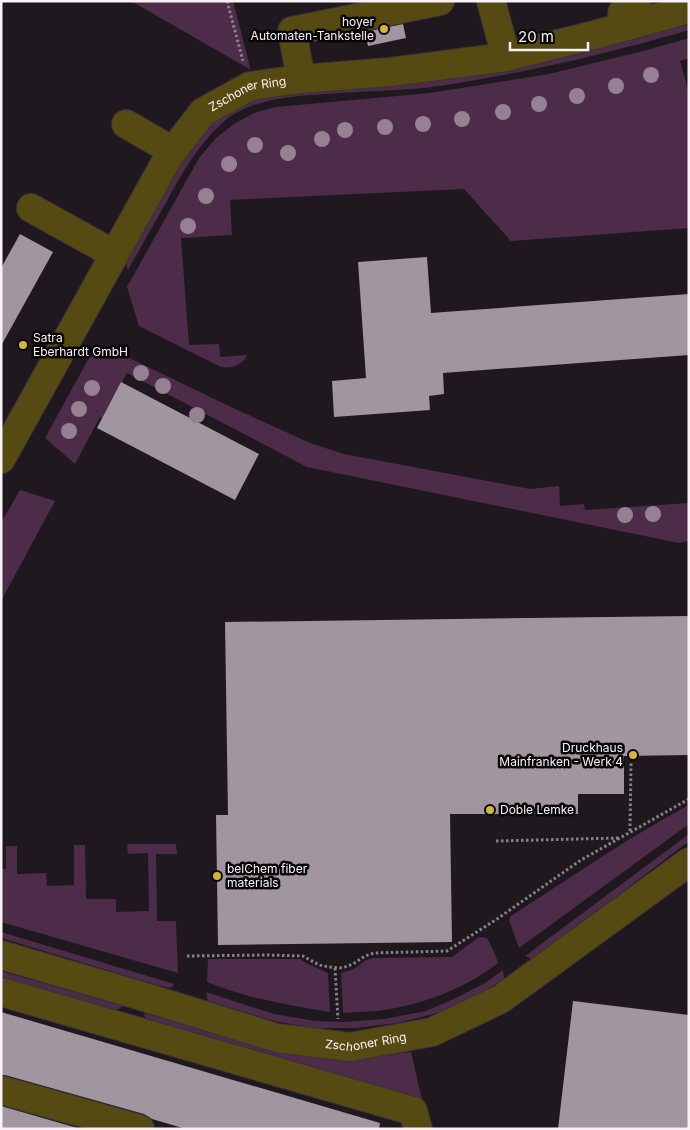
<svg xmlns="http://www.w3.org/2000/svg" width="690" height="1130" font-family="Inter,sans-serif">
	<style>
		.green { fill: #4c2c49 }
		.building { fill: #a1969f }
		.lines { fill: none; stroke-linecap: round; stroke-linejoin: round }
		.minor-casing { stroke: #3a3239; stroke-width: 30 }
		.path { stroke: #878086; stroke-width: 3; stroke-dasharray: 2.5 2.5; stroke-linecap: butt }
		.minor { stroke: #564a13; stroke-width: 28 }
		.tree { fill: #968093 }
		.poi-dot { fill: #d3b635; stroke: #080507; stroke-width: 2 }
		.labels { text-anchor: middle; stroke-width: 5; stroke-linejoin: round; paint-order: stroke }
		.poi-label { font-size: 12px; fill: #f8f2f7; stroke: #080507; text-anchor: start }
		.street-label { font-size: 12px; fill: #f8f2f7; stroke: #080507 }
	</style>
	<rect width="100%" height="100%" fill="#20181f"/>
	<path class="green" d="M131,1h102l18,70v-1z
		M689,23v7c-78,23 -157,41 -236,54 -37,6 -76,7 -113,9 -37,3 -83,3 -113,26 -27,22 -44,53 -60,82 -13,23 -26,46 -39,69l-3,-9 52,-95 29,-37 20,-17 22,-12z
		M689,38v20l-9,3 9,32v135l-178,13 -47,-52 -234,11 2,35 -51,3 8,107 30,-1 1,13 27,-2c-4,10 -16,14 -26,12l-82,-41 -12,-39 72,-129 17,-20 18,-14 20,-11 22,-6 154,-14 119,-19 98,-24z
		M94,349l13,2 18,5 106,51 79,36 34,11 186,35 29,-3 1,20 24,-2 1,6 104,-7v38l-10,2 -372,-76 -180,-94 -25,45 -2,-1 -25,47 -30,-26z
		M20,490l35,11 -54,100v-78z
		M689,805v19l-170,124 -10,-28 2,-4c59,-38 116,-78 178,-111z
		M689,834v7l-64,49 -93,69 -7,-3z
		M127,844h49l1,10h-21l1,67h19l2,52 -177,-51v-53h5v-23h11v28l29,-1 1,13 27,-1v-40h11l1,54h30v13l33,-1 -1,-58 -20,1z
		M1,932l173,52 -3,4 -14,-3 -156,-47z
		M479,937l8,1 8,16 3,9c-33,26 -79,43 -121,48 -11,1 -23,1 -34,2l-2,-40 13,-4 12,-9 7,-2 79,-1z
		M208,959h92l8,5 20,9 2,39c-42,-7 -84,-14 -123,-30z
		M503,970l1,9 -24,15 -43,19 -40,10 -41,5h-43l-39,-7 -66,-20 -2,-9 68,22 41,7 29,1 40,-3 42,-8 30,-13 29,-15z
		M1,971l122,35 -8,5 -114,-34z
		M144,1013l108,30 102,15 57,-6 12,52 -277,-83z"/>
	<path class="building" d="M403,24l3,14 -38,8 -3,-14z
		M20,234l33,18 -52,94v-78z
		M427,257l4,56 258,-19v61l-246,18 1,21 -15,2 1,14 -96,7 -2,-36 34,-3 -8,-116z
		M121,382l138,72 -24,46 -138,-72z
		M689,616v139l-65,1v38h-46v20h-128l2,128 -234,3 -2,-130h12l-3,-193z
		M573,1001l116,14v114h-131z
		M1,1012l379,111 -1,6h-193l-34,-10 -8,-5 -139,-39h-4z
		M1,1106l80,23h-80z"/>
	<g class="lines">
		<g class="minor-casing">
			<g id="minor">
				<path d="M491,1l15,56"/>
				<path d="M622,13l15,-12"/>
				<path d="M301,79l-9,-48 148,-30"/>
				<path d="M126,124l47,27"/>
				<path d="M31,208l83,46"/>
				<path id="s1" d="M1,459l168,-303 34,-44 47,-26 51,-7 89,-7 116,-15 88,-22 95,-26"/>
				<path id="s2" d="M1,955l137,40 139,43 73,9 82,-15 69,-33 188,-137"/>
				<path d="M1,992l412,119 5,18"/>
				<path d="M1,1090l139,39"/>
			</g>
		</g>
		<path class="path" d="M227,1l16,60
			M630,831l1,-69
			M496,841l123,-3
			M187,956l80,-1 36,1 16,9 10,2 13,1 11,-4 12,-8 9,-3 73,-2 50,-32 84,-59 108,-61
			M335,968l3,51"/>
		<use href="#minor" class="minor"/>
	</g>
	<g class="tree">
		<circle cx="651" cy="75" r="8"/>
		<circle cx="616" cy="86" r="8"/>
		<circle cx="577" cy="96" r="8"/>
		<circle cx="539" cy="104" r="8"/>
		<circle cx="503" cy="112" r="8"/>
		<circle cx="462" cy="119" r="8"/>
		<circle cx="423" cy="124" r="8"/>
		<circle cx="385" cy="127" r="8"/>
		<circle cx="345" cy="130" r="8"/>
		<circle cx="322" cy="139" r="8"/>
		<circle cx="255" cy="145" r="8"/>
		<circle cx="288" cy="153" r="8"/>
		<circle cx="229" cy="164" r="8"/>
		<circle cx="206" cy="196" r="8"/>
		<circle cx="188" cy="226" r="8"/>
		<circle cx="141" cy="373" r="8"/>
		<circle cx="163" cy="386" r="8"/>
		<circle cx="92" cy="388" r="8"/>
		<circle cx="79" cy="409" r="8"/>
		<circle cx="197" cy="415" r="8"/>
		<circle cx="69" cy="431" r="8"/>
		<circle cx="653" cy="514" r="8"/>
		<circle cx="625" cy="515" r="8"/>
	</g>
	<g class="poi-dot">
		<circle cx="384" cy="29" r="5"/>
		<circle cx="23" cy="345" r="5"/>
		<circle cx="633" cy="755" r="5"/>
		<circle cx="490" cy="810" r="5"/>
		<circle cx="217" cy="876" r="5"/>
	</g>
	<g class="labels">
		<g class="poi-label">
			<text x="374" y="26" text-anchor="end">hoyer<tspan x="374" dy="14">Automaten-Tankstelle</tspan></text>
			<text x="33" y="342">Satra<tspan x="33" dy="14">Eberhardt GmbH</tspan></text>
			<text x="623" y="752" text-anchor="end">Druckhaus<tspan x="623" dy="14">Mainfranken - Werk 4</tspan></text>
			<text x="500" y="814">Doble Lemke</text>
			<text x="227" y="873">belChem fiber<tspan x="227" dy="14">materials</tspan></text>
		</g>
		<g class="street-label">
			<text dy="4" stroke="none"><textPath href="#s1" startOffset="451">Zschoner Ring</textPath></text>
			<text dy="4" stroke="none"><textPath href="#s2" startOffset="378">Zschoner Ring</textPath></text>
		</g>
	</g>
	<rect width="690" height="1130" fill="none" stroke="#f8f2f7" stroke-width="5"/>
	<path d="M510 42v8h78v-8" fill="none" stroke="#f8f2f7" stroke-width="2.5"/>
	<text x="518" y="42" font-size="15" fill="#f8f2f7" stroke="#080507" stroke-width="4" paint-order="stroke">20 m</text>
</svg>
